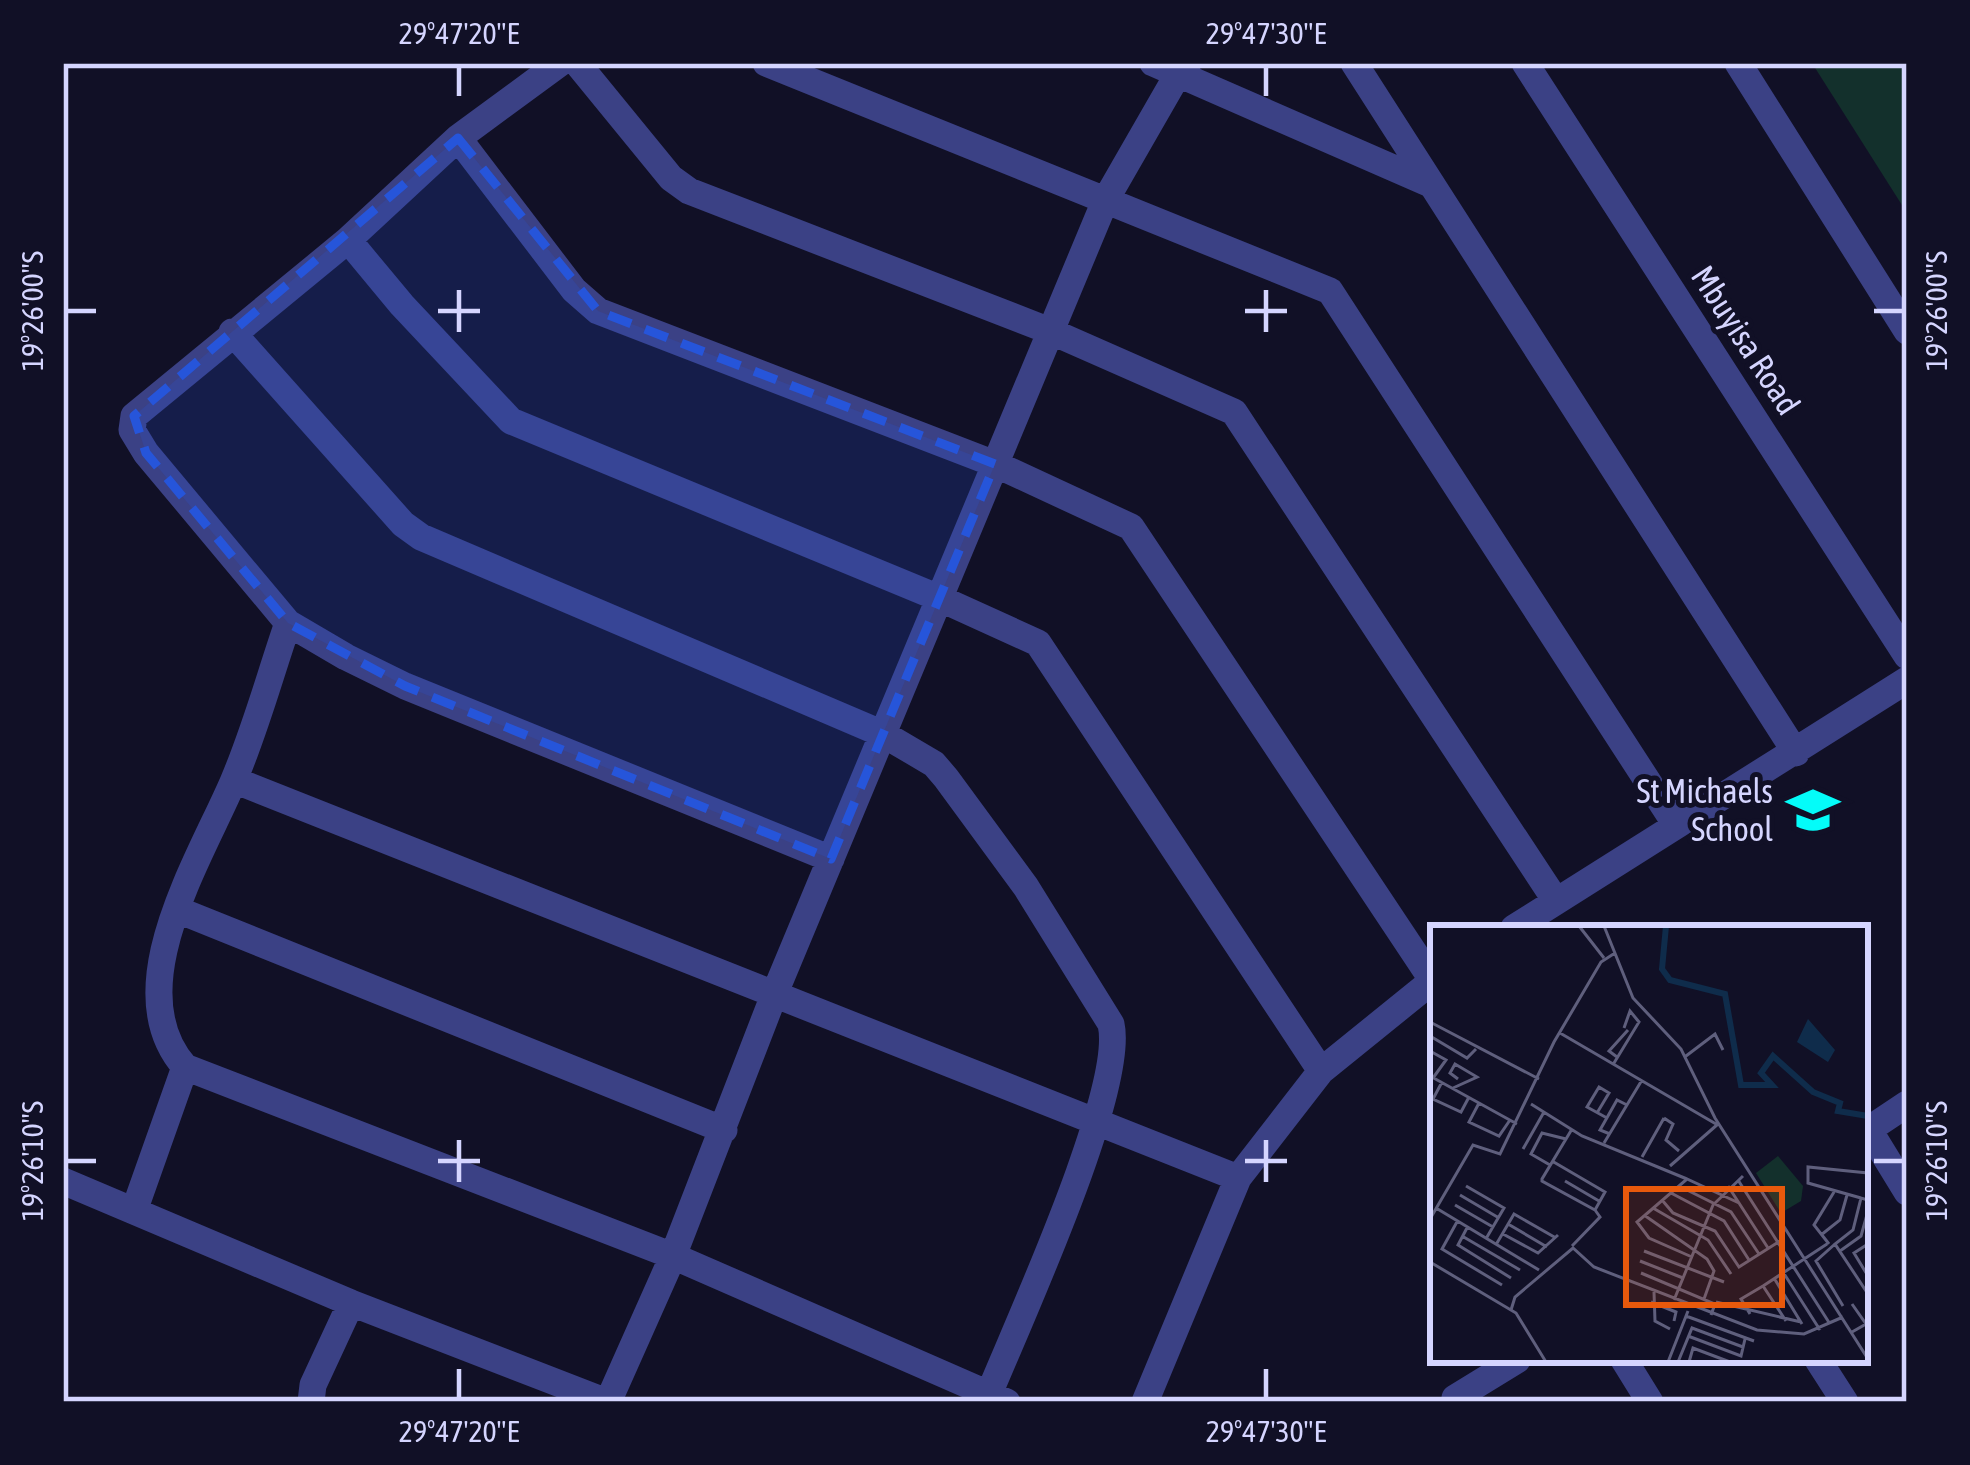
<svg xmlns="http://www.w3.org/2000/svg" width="1970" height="1465" font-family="'Asap Condensed',sans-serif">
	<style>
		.green { fill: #13302c }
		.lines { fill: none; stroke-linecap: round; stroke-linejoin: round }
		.minor { stroke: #3b4185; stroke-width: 27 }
		.marked { fill: #2655da; fill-opacity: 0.2; stroke: #2655da; stroke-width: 9; stroke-dasharray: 24 15; stroke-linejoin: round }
		.ticks { fill: none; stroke: #d5d5ff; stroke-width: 4.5 }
		.labels { text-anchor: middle; stroke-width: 10; stroke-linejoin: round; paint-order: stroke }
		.street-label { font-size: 33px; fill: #d5d5ff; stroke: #111026 }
		.poi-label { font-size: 33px; fill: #d5d5ff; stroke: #111026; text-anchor: end }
		.inset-river { fill: none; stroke: #0f2c4b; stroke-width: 6 }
		.inset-road { fill: none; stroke: #5f5f7d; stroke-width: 3 }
		.view { fill: #e8590c; fill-opacity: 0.15; stroke: #e8590c; stroke-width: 6 }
		.inset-edge { fill: none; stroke: #d5d5ff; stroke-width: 6 }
		.neatline { fill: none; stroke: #d5d5ff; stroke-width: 4.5 }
		.ticks-label { font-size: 30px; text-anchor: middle; fill: #d5d5ff }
	</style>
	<rect width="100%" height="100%" fill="#111026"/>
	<path class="green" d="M1812,63h95v150z"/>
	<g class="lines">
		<path class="minor" d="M560,63l-102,75 -110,102 -214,176 -2,14 14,23 142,170 58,34 59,29 426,173
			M577,63l94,115 18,13 361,140 184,81 322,489
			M766,63l564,228 346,534
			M1153,63l277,121
			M1354,63l442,690
			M1525,63l382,593
			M1738,63l169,268
			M458,138l116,152 24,21 397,153 136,63 302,454
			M348,240l54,65 109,116 428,177 99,45 283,428
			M232,332l171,192 18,13 462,197 51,30 12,14 80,109 85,137c15,65 -93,299 -122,370
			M234,780l1004,398
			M178,910l546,220
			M1514,928l393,-248
			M185,1067l488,189 334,146
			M1869,1130l38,62
			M1865,1132l42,-28
			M63,1181l288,122 256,99
			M134,1211l51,-144c-68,-77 14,-206 48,-285 22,-51 37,-107 55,-159
			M1624,1360l26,42
			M1818,1360l27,42
			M311,1402l2,-17 38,-82
			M608,1402l65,-146 101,-261 331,-794 73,-127 10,-11
			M1145,1402l93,-224 83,-107 110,-89
			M1457,1402l-2,-4 62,-38"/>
	</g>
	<path class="marked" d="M458,138l140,173 397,153 -164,395 -426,-173 -117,-63 -142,-170 -12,-37z"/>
	<path class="ticks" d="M459,66v30M1266,66v30M459,290v42M1266,290v42M66,311h30M438,311h42M1245,311h42M1874,311h30M459,1140v42M1266,1140v42M66,1161h30M438,1161h42M1245,1161h42M1874,1161h30M459,1369v30M1266,1369v30"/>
	<defs>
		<g id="school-bare" transform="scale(4.14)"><path d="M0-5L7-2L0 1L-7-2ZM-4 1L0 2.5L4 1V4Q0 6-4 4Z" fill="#04fcf9" stroke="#111026" stroke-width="2.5" paint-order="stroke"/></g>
	</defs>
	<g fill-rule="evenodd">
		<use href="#school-bare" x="1813" y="810"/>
	</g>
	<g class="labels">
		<g class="street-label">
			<text transform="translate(1746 340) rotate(57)" y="12">Mbuyisa Road</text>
		</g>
		<g class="poi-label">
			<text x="1773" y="803">St Michaels<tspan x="1773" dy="38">School</tspan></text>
		</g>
	</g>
	<g transform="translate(1430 925)">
		<rect width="438" height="438" fill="#111026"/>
		<path d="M348,231l25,30 -2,15 -20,12 -25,-40z" fill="#13302c"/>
		<path d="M378,94l27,31 -7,12 -31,-20z" fill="#0f2c4b"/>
		<path class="inset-river" d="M236,1l-4,43 8,11 55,14 16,91h31l-11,-12 12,-17 40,36 27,11 -2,8 30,5"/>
		<path class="inset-road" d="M149,1l25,32M174,1l29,72 48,51 34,69 153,241M0,97l109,57M130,108l156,91M0,111l37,22 9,-9M0,126l16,9 -13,18M256,131l29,-22 8,16M187,132l-8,-6 19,-21M184,138l25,-41 -9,-11 -6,17M0,151l87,48M12,157l-9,17 28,13 8,-15M23,163l24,-11 -22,-13 -5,9 8,6M49,178l-10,19 30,14 11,-16M101,179l51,32 105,43M167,188l12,-20 -10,-6 -12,20 20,11M234,193l9,6 -7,16 13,11M180,209l-10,-4 17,-30 10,5M174,218l38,-63M93,224l21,-37M212,232l22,-39M122,236l53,31 -10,18 -53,-29v-2l30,-50M120,240l-19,-11 11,-21 24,6M240,241l48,-42M308,255l92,144M135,256l34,20M36,261l38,22 -17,29M249,261l52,26 28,42M298,261l40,62M241,268l53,28 25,39M30,270l39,23M431,273l-53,-15v-16l60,6M232,275l11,13 42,18 24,36 41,-26M25,280l38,22M6,283l103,62M223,283l55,32 23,34M214,290l63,44 7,12 -10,28M0,294l43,-74 27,9 54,-112 47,-80 14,-9M28,295l-16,29 60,36M78,299l39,23M38,301l-10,19 53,33M73,309l35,19 20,-18M391,310l19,-15 7,-25M32,311l58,34M67,318l17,-29 42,24M399,319l-15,-19 20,-33M405,319l-19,17 27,45M438,319l-14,9 14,23M142,321l28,-29 -5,-7M214,326l80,31M410,326l21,-15 7,-25M262,332l-43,-19 -12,-16 50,-43 52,24M210,336l43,17M0,337l86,51 30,49M353,347l37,58M211,348l74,31 -4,11M344,353l28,46M333,361l64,-42M224,367l1,29 15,8M438,369l-33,-50 18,-14 8,-32 7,2M244,375l39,-95 30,-29M221,377l25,10 -2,9M286,377l85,20M422,379l14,20 -14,8M81,385l4,-13 58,-49 21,19 163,63 47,4 39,-17M320,389l-9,-15 22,-13 23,35M256,391l68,25M258,411l53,20 4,-17M238,437l20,-51M248,437l14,-34 51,19M259,437l4,-14 37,14"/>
		<path class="view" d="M196,264h156v116h-156z"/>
		<rect width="438" height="438" class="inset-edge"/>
	</g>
	<rect width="1970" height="1465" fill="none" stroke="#111026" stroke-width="132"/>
	<rect x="66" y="66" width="1838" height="1333" class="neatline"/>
	<g class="ticks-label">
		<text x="459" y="44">29°47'20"E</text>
		<text x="1266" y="44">29°47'30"E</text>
		<text transform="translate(33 311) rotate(-90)" y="10">19°26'00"S</text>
		<text transform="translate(1937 311) rotate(-90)" y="10">19°26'00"S</text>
		<text transform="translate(33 1161) rotate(-90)" y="10">19°26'10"S</text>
		<text transform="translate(1937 1161) rotate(-90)" y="10">19°26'10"S</text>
		<text x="459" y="1442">29°47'20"E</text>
		<text x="1266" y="1442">29°47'30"E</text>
	</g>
</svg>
